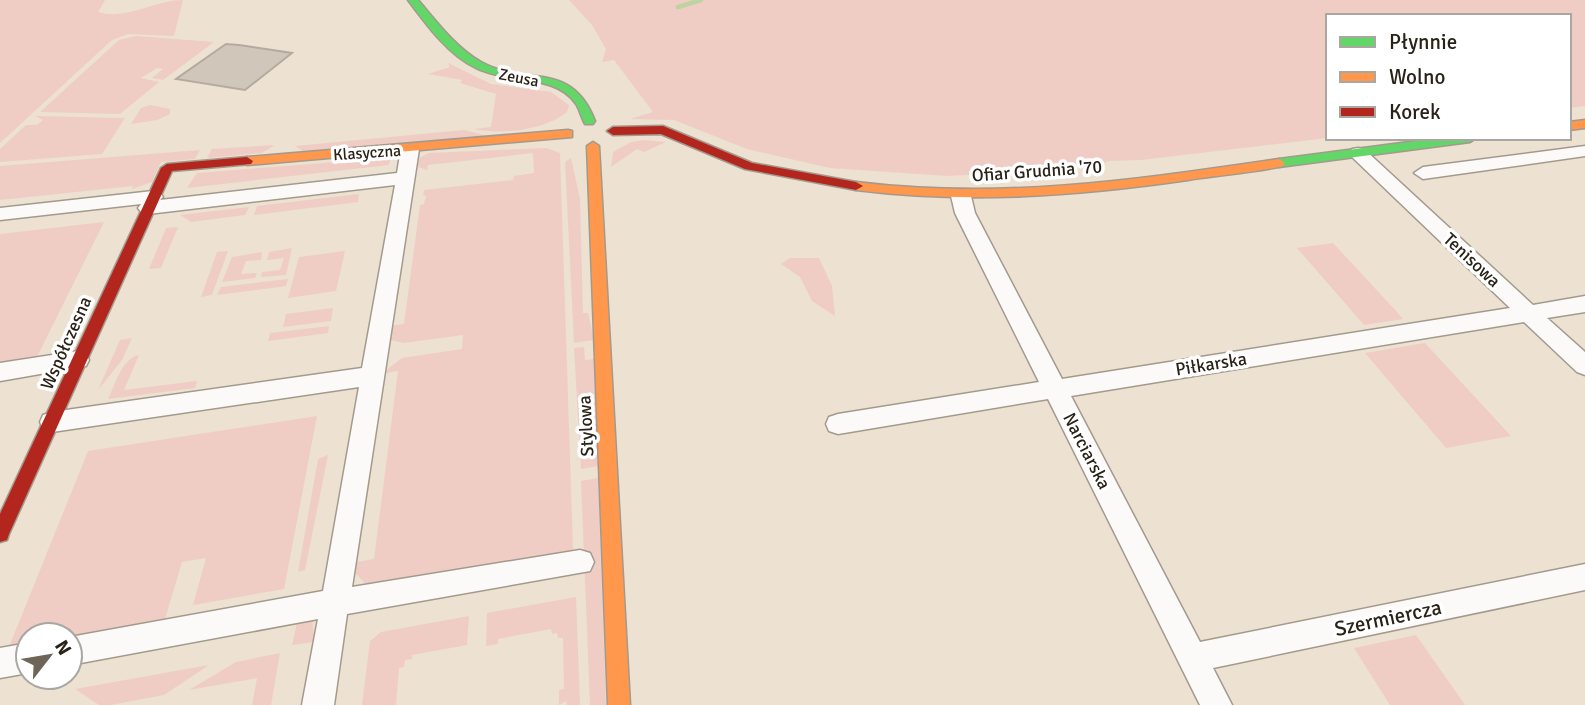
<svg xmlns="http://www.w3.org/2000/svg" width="1585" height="705" font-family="Signika,sans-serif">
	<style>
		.green { fill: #efcdc4 }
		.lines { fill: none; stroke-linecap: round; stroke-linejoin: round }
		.stream { stroke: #bdd4a0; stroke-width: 4.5 }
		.building { fill: #d1c6ba; stroke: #b5aaa0; stroke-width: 2 }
		.street-casing { stroke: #a39a8e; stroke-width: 3 }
		.fast-casing { stroke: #a39a8e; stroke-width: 3 }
		.slow-casing { stroke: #a39a8e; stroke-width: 3 }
		.jam-casing { stroke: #a39a8e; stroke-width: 3 }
		.street { fill: #fcfaf8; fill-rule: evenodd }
		.fast { fill: #63d668; fill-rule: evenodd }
		.slow { fill: #ff974d; fill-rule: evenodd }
		.jam { fill: #b3261e; fill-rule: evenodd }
		.labels { text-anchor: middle; stroke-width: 7; stroke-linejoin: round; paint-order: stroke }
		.far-street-label { font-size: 16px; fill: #292217; stroke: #fff }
		.street-label { font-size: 18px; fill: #292217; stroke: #fff }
		.near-street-label { font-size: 21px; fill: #292217; stroke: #fff }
	</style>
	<rect width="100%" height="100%" fill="#ede1d1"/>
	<path class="green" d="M0,0h105l-7,12c27,9 57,-12 85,-12l-9,36 -46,-2 -16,6 -112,103z
		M569,0h1016v106l-16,2v-92h-241v122l-187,22 -33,1 -15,7 -146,8 -117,-8 -83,-19 -73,-29 -44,-1 23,-7 -39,-52 -12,2 4,-13 -14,-24z
		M136,36l78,6 -51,38 -11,-2 11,-9 -6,-1 -16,10 18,4 -39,32 -80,-2 79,-72z
		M448,63l43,21 60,8 18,13 -2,7c-22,18 -64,23 -93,17l17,-2 5,-33 -36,-11 2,-3 -34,-6 22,-7z
		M150,105l20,4v5l-13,6 -26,4 10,-16z
		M35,116l90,2 -23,36 -102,8v-13l26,-24h11l6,-5z
		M464,130l24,6 -185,15 -8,-5z
		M644,140l22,2 -22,10 -7,-3 -26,18 2,-15 18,-10z
		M275,145l-13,8 -55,5 5,-9z
		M546,148l14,5 13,397 -192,33h-16l-10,-10 2,-11 17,-3 24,-188 -17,3 21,-16 60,-9 1,-14 -59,8 -14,-3 -3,-14 17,-2 16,-119 4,-1 2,-8 -3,-1 1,-5 89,-10 1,-4 20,-3 -1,-20 -105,12 -1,5 -9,-3 1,-9 10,-5z
		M200,150l-5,9 -34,3 -9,20 -20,7 1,-3 -133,14v-34z
		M385,158l5,1 -1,6 -202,23 10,-15z
		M571,158l9,41 3,114h5l6,27 -20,3 -9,-181z
		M359,194l-1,8 -104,13 3,-9z
		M249,207l-4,8 -54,7 -11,-7z
		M104,222l-67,135 -37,5v-128z
		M178,227l-17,41 -12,1 17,-41z
		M1333,243l64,69 6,7 -39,6 -67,-77z
		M292,248l-6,27 -25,2 1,-5 18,-2 4,-12 -17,2 2,-8z
		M228,251l-16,44 -11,2 16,-45z
		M345,251l-9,40 -48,7 11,-41z
		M262,252l-1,8 -15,1 -5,13 16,-1 -2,5 -33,4 10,-25z
		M790,258h29l13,28 3,30 -23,-15 -12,-24 -19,-13z
		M288,279l-2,7 -69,9 4,-8z
		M333,308l-2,13 -48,6 3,-13z
		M329,326l-1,7 -60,8 2,-8z
		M132,338l-10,22 -24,30 22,-50z
		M1425,343l86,93 -65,12 -81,-95z
		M584,347l1,13 9,-1 4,107 -17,3 -7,-121z
		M139,355l-15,35 73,-9 -2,7 -87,11c7,-14 14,-41 31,-44z
		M317,416l-33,173 -91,16 13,-47 -24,4 -17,57 -95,17 -42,-1v9l-19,3 79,-196z
		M328,455l-23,115 -7,2 20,-113z
		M598,478l8,227h-16l-9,-224z
		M576,597l4,108h-13l-1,-4 -7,4v-15l5,-1 -1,-51h-5l-1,-5 -5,1 -1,-5 -53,10v5l-12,2 1,-33z
		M469,616l-2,29 -55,10v4l-7,1 -1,7 -5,1 -3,37h-34l8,-64 11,-9z
		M298,618l14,2 3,22 -23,3z
		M1416,635l49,70h-75l-36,-57z
		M280,653l-9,52h-19l5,-27 -68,12 47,-28z
		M209,665l-45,30 -53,10h-12l-24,-16z"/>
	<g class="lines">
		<path class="stream" d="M678,7l23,-7"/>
	</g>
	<path class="building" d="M226,44l13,1 53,8 -47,37 -69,-11z"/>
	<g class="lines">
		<g class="street-casing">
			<path id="street" d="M410,144l9,5 -67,438 228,-37 10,3 4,9 -4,9 -243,43 -13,91h-32l16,-86 -248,46v-28l253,-46 36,-204 -307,45 -9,-3 -3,-7 3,-7 9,-3 310,-44 33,-183 -247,29 -7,-2 -3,-4 3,-4 -141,16v-12l153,-17 7,2 3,4 -3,3 237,-27 4,-24z
				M1585,146v10l-162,23 -9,-6 9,-6z
				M1358,148l6,1 169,156 52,-9v16l-38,6 38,34v23l-8,-3 -53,-50 -453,74 129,246 385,-78v26l-372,78 19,37h-32l-152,-306 -210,35 -9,-3 -3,-7 3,-7 9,-3 201,-32 -84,-169 -4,-17 10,-6 10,6 4,17 87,166 448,-71 -158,-151 -3,-4 3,-4z
				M78,351l8,3 3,6 -3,6 -86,15v-18z
				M28,643v30l-28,5v-30z"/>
		</g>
		<g class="fast-casing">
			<path id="fast" d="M408,0h10c19,22 37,47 63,62 45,25 90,-3 114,59l-2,3h-8c-4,-7 -5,-14 -9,-20 -19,-30 -70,-21 -100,-36 -28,-13 -50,-44 -68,-68z
				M1440,138h36l-6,4 -191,25 -6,-4 6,-4z"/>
		</g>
		<g class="slow-casing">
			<path id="slow" d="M1585,120v8l-16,2v-8z
				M568,130l4,1v6l-325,28 -6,-4 6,-4z
				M593,142l6,4 31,559h-22l-21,-559z
				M1279,159l6,4 -2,3c-31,7 -64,9 -95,14 -111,16 -220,24 -332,10l-7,-4 7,-4c148,18 277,-2 423,-23z"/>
		</g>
		<g class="jam-casing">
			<path id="jam" d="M663,126l89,37 104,19 7,4 -7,4 -111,-21 -84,-35 -48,1 -6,-4 6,-4z
				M247,157l6,4 -2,3 -79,7 -163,363 -2,6 -7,2v-28l161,-346 6,-4z"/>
		</g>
		<use href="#street" class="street"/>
		<use href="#fast" class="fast"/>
		<use href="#slow" class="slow"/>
		<use href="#jam" class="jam"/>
	</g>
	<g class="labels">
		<g class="far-street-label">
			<text transform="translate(519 77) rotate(11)" y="6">Zeusa</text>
			<text transform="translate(367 152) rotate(-4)" y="6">Klasyczna</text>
		</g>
		<g class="street-label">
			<text transform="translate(1037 171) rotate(-4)" y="6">Ofiar Grudnia '70</text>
			<text transform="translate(1472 260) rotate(43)" y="6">Tenisowa</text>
			<text transform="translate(66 343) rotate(-66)" y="6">Współczesna</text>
			<text transform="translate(1211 364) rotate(-9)" y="6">Piłkarska</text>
			<text transform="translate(586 426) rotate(-93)" y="6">Stylowa</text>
			<text transform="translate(1087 451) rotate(63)" y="6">Narciarska</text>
		</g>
		<g class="near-street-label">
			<text transform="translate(1388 618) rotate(-12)" y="7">Szermiercza</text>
		</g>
	</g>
	<rect x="1326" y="14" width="245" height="126" fill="#ffffff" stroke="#a9a7a2" stroke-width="2"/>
	<rect x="1340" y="37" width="35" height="10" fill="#63d668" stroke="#a9a7a2" stroke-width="2"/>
	<text x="1389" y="49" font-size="21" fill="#292217">Płynnie</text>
	<rect x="1340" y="72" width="35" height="10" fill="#ff974d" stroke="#a9a7a2" stroke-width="2"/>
	<text x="1389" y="84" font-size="21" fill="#292217">Wolno</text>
	<rect x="1340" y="107" width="35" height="10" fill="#b3261e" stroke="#a9a7a2" stroke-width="2"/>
	<text x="1389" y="119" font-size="21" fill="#292217">Korek</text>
	<g transform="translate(49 656) rotate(59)"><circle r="33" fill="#ffffff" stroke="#a9a7a2" stroke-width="2"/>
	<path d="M0-5L12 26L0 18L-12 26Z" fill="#6e6558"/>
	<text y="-10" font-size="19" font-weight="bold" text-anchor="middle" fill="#292217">N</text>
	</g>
</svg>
